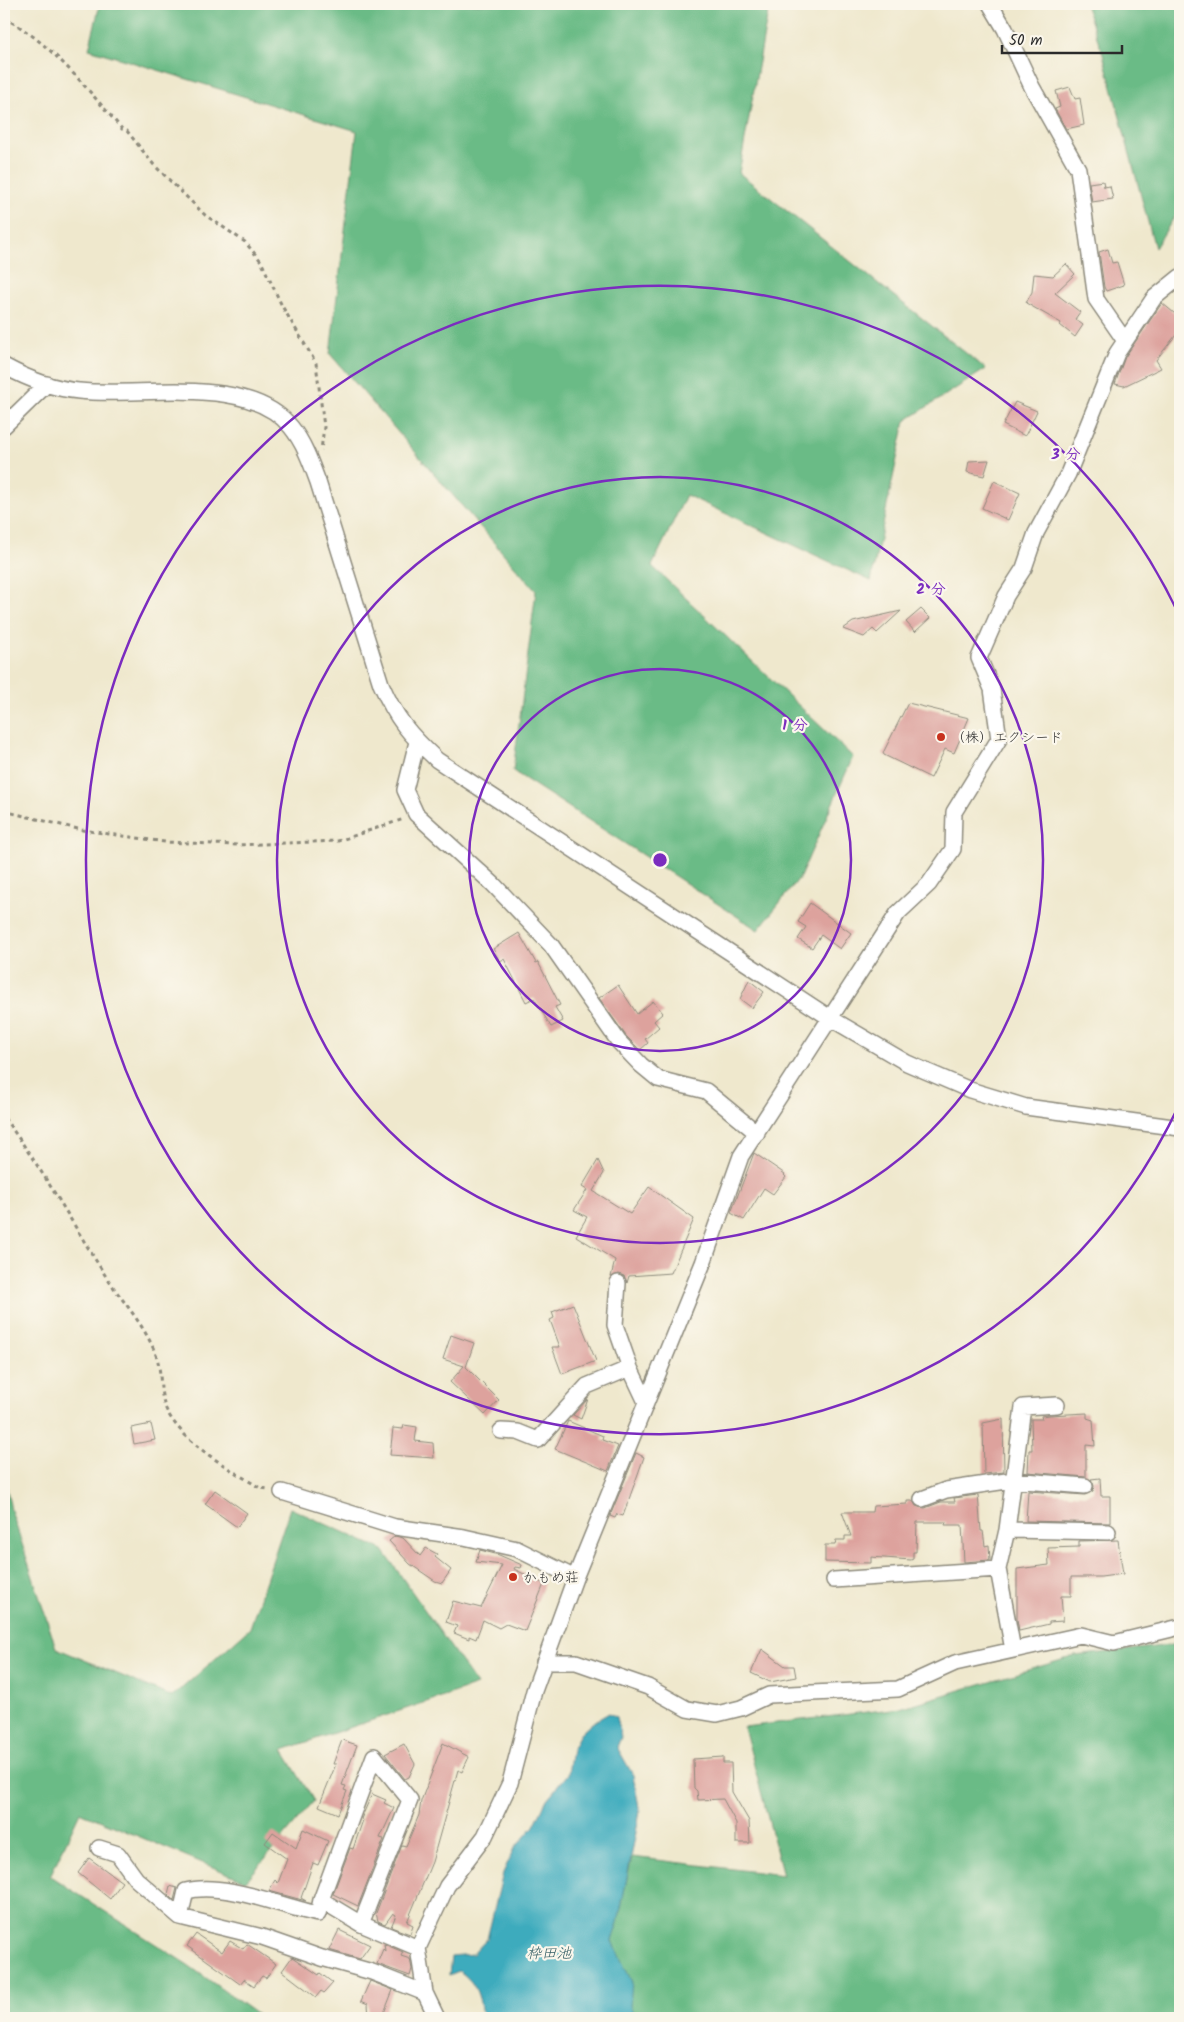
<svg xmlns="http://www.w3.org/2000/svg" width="1184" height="2022" font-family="Kalam,'Klee One',sans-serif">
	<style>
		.forest { fill: #6abb86; stroke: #4a7358 }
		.water { fill: #3eabbd; stroke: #346b74 }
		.building { fill: #dda29d }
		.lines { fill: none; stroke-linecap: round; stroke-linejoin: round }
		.minor-casing { stroke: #8d8a7c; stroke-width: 18 }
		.path { stroke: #8d8a7c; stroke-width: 3; stroke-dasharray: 4 4; stroke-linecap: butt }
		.minor { stroke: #fff; stroke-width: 15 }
		.ring { fill: none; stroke: #7b2cbf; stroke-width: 2.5 }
		.poi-dot { fill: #c8321e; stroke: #fbf7ec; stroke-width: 2 }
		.labels { text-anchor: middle; stroke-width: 4.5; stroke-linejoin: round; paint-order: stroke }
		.poi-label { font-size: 14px; fill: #2b2b2b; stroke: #fbf7ec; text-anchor: start }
		.water-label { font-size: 15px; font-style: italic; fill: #335e65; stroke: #fbf7ec }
		.centre { fill: #7b2cbf; stroke: #fbf7ec; stroke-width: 2.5 }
		.ring-label { font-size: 15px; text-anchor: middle; font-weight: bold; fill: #7b2cbf; stroke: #fbf7ec; stroke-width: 4.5; stroke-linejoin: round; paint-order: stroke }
	</style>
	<rect width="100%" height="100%" fill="#fbf7ec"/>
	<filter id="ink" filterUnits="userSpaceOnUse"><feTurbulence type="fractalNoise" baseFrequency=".02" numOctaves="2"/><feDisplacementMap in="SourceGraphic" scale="10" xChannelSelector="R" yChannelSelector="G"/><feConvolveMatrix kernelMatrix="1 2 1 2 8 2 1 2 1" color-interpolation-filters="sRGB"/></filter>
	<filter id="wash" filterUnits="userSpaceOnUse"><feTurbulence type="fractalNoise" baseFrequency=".0096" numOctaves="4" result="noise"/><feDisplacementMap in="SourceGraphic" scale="20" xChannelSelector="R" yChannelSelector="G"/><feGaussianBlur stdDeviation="1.12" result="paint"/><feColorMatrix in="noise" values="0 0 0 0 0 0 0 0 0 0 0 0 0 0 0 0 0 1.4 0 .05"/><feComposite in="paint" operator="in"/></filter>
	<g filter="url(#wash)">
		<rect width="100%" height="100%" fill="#efe8cd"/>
		<path class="forest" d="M100,4h680l-11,2 -30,167 247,196 -81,52 -34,160 -185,-86 -34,71 201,191 -53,120 -42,53 -245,-159 23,-180 -206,-237 27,-223 -268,-82z
			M1085,4h95v204l-25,40 -52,-194z
			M4,1474l7,36 45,138 116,49 78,-69 40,-120 93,42 94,135 -194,65 31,51 -68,80 -166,-69 -30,64 138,89 74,53h-258z
			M1180,1644v374h-550l-18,-77 20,-84 151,18 -39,-148 156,-19 175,-52z"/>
		<path class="water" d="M609,1713l8,4 4,20 -4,10 16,28 7,37 -22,111 -6,18 20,41 -2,24 6,12h-154c-2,-21 -5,-35 -23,-47l-10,4 2,-19 22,-2 14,-15 16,-66 11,-24 20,-23 13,-27 21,-25 4,-25 8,-15 12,-11z"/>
		<g id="blocks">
			<path class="building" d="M1070,87l5,12 5,-1 4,27 -18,4 -11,-20 5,-2 -4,-16z
				M1103,181l1,6 6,-1 3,13 -21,3 -3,-19z
				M1108,249l4,14 5,-1 7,23 -18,6 -2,-4 -5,-35z
				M1066,264l9,10 -20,19 25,19 -5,7 8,6 -8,12 -15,-12 1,-2 -35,-20 6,-11 2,-18 19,2z
				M1162,303l18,15v12l-24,30 5,8 -37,18 -9,-2 10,-27z
				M1015,402l22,9 -12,25 -22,-11z
				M989,460l-5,16 -17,-4 2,-11z
				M994,481l26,12 -12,27 -26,-12z
				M921,609l9,9 -15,14 -9,-10z
				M901,611l-24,22 -4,-4 -9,8 -21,-8 10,-7z
				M908,703l61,15 -15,35 -9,-4 -14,29 -47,-23 -1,-2z
				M810,903l41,30 -11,16 -19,-14 -9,13 -14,-9 8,-12 -8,-5z
				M519,933l17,30 2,-1 22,43 -5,2 8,14 -12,6 -17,-29 -8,4 -22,-43 -4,2 -7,-12z
				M749,980l15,12 -12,16 -12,-9z
				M618,985l19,29 16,-13 10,12 -9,8 5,6 -14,12 3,4 -8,7 -14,-14 -27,-38z
				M754,1153l31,21 -1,1 2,2 -13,17 -9,-6 -20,32 -13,-7z
				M598,1160l6,13 -11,18 37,23 19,-27 45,32 -23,54 -42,3 -2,7 -3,-7 -5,-2 -8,3 4,-17 -39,-24 11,-19 -13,-7 13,-20 -5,-3z
				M573,1304l23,57 -34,13 -10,-27h8l-10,-27 4,-2 -2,-6z
				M451,1335l23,8 -8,24 33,33 -14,15 -35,-33 14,-16 -21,-7z
				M588,1399l-7,20 -8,-4z
				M1087,1413v5l6,2 2,26 -9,-1v32l-58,-5 1,-22h3l-1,-31h11l-1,-3 9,-1z
				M1003,1419l1,53 -20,2 -1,-51z
				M568,1421l35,15 -1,4 16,6 -10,25 -53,-22z
				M151,1424l4,16 -21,4 -3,-16z
				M404,1425l13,2 -2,14 18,2 1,15 -44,-3 3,-27 10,1z
				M636,1453l8,4 -21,59 -6,-2 -2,4 -5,-2z
				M1100,1478l1,18h9v27l-84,-2 2,-30 57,4 8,-4 1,-5 -3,-7z
				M215,1490l32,23 -10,14 -32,-23z
				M978,1495l3,36h2l2,15 4,-1 1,15 -26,2 -2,-37h-17l1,-3h-29l-1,30h-3v7l-2,1 -40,-3v6l-46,-1v-17h10l1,-5h9v-4h6l-9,-24h30l1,-6 34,-2v-3h6l3,5 9,2 16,-6h14l-1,-4z
				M395,1536l8,2 17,18 6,-8 11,6 -2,3 16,13 -9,13 -7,-2 -25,-17 -21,-23z
				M1118,1540l5,34 -22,3h-30v19h-10l2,25 -14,1v2l-30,7 -2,-12v-50l32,-4 -1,-17 31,-1v-6z
				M480,1550l19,5 23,10 -1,3 -6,-1 -1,2 30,15 -19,47 -19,-7 -7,4 -16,-8 -7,19 -7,-3v3l-15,-6 3,-7 -11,-4 7,-21 28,7 21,-43 -26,-3z
				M762,1649l23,17h9l2,11 -26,5 -19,-9z
				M342,1740l15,5 -15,40 4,1 -2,4 3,1 -9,23 -19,-8 17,-42h-3z
				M443,1743l26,14 -7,15 -4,-2 -26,92 -25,60 6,3 -3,9 -19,-7 5,-12 -3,-2 -8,11 -7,-3 -2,-8 26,-68 4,1 13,-31 2,-14z
				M404,1744l11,20 -6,13 -4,2 -20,-25z
				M723,1757v6h8l1,29 17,29 1,22h-14v-20l-13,-24 -25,1 -1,-9 -3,-3 -1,-29z
				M372,1794l14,6 -2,3 10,5 -14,30 4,1 -26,67 -25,-12 17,-46 3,1 10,-29 -2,-1z
				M303,1829l25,12 -10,24 -5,-2 -12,35 5,3 -37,-10 6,-11 3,3 9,-24 -22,-16 8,-11 23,16z
				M89,1858l33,24 -12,17 -32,-26z
				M170,1886l7,2 -3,12 -6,-6z
				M339,1930l31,15 -10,14 -31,-9z
				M196,1934l26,18 8,-11 13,8 4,-5 29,20 -10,14 -4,-2 -8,10 -10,-7 -4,5 -53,-38z
				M384,1944l19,8 -2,4 9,3 2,10 -2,7 -33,-12 6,-15 2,2z
				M292,1957l27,18 1,-2 13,10 -9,10 -3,-2 -5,6 -34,-26z
				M370,1981l23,9 -11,28h-13l-1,-14 -7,-3z"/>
		</g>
	</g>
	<g filter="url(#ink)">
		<use href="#blocks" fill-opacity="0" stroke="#8d8a7c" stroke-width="1"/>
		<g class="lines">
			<g class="minor-casing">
				<path id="minor" d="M990,4l15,25 27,58 46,82 18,130 29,42
					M4,366c22,12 50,23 75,25 61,7 169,-18 212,36 13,16 20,36 27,55l63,202c15,35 28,50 56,76l393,258 77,45 63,27 56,17 154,21
					M4,426l43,-42
					M417,742l-12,48 11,24 77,70 58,61 68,97 22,23 17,14 48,12 51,42
					M618,1283l-3,42 15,43 16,34
					M501,1431l17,1 20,8 49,-54 43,-18
					M282,1492l113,35 69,10 53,12 58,29
					M922,1499l24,-9 67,-10 72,6
					M1007,1530l101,2
					M834,1580l164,-11
					M1013,1650l-15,-81 9,-39 16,-123 34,-2
					M544,1662h32l72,25 39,22 30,5 24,-6 28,-13 129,-6 57,-26 126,-28 33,8 66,-16
					M99,1848l19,6 18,25 44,38 82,20 60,21 50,14 53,21
					M180,1917l6,-26c37,-10 94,15 132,23l3,-14
					M361,1924l49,-124 -36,-44 -53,144 40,24 57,24
					M437,2018l-12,-25 -7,-45 29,-62 38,-50 25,-53 24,-92 41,-113 128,-315 38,-107 157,-243 31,-29 24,-35 1,-37 45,-73 -7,-50 -13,-31 27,-62 18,-28 12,-35 32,-59 49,-121 37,-55 26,-21"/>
			</g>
			<path class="path" d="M4,18c45,22 85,73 118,111l5,2 27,34 51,50 40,27 16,19 21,45 34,57 8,64 -3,23
				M4,811l78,19 83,12 72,3 101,-4 66,-22
				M4,1118c38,50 68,105 101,157 17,26 40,50 51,80 8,22 0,41 15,63 21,31 58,50 89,70l8,1"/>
			<use href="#minor" class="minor"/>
		</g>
	</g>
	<g class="ring">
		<circle cx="660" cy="860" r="191"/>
		<circle cx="660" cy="860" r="383"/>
		<path d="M1180 1103A574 574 0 1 1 1180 617"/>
	</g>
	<g class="poi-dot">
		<circle cx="941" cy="737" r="5"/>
		<circle cx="513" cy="1577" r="5"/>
	</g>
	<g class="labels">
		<g class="poi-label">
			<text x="951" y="742">（株）エクシード</text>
			<text x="523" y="1582">かもめ荘</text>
		</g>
		<g class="water-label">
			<text x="549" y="1958">枠田池</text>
		</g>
	</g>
	<circle cx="660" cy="860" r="8" class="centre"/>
	<g class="ring-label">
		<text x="1066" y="459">3 分</text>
		<text x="931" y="594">2 分</text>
		<text x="795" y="730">1 分</text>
	</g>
	<rect width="1184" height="2022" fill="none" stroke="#fbf7ec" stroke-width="20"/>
	<path d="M1002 45v8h120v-8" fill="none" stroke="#2b2b2b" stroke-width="2.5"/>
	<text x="1009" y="45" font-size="15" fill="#2b2b2b" stroke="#fbf7ec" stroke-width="4" paint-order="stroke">50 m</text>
</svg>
